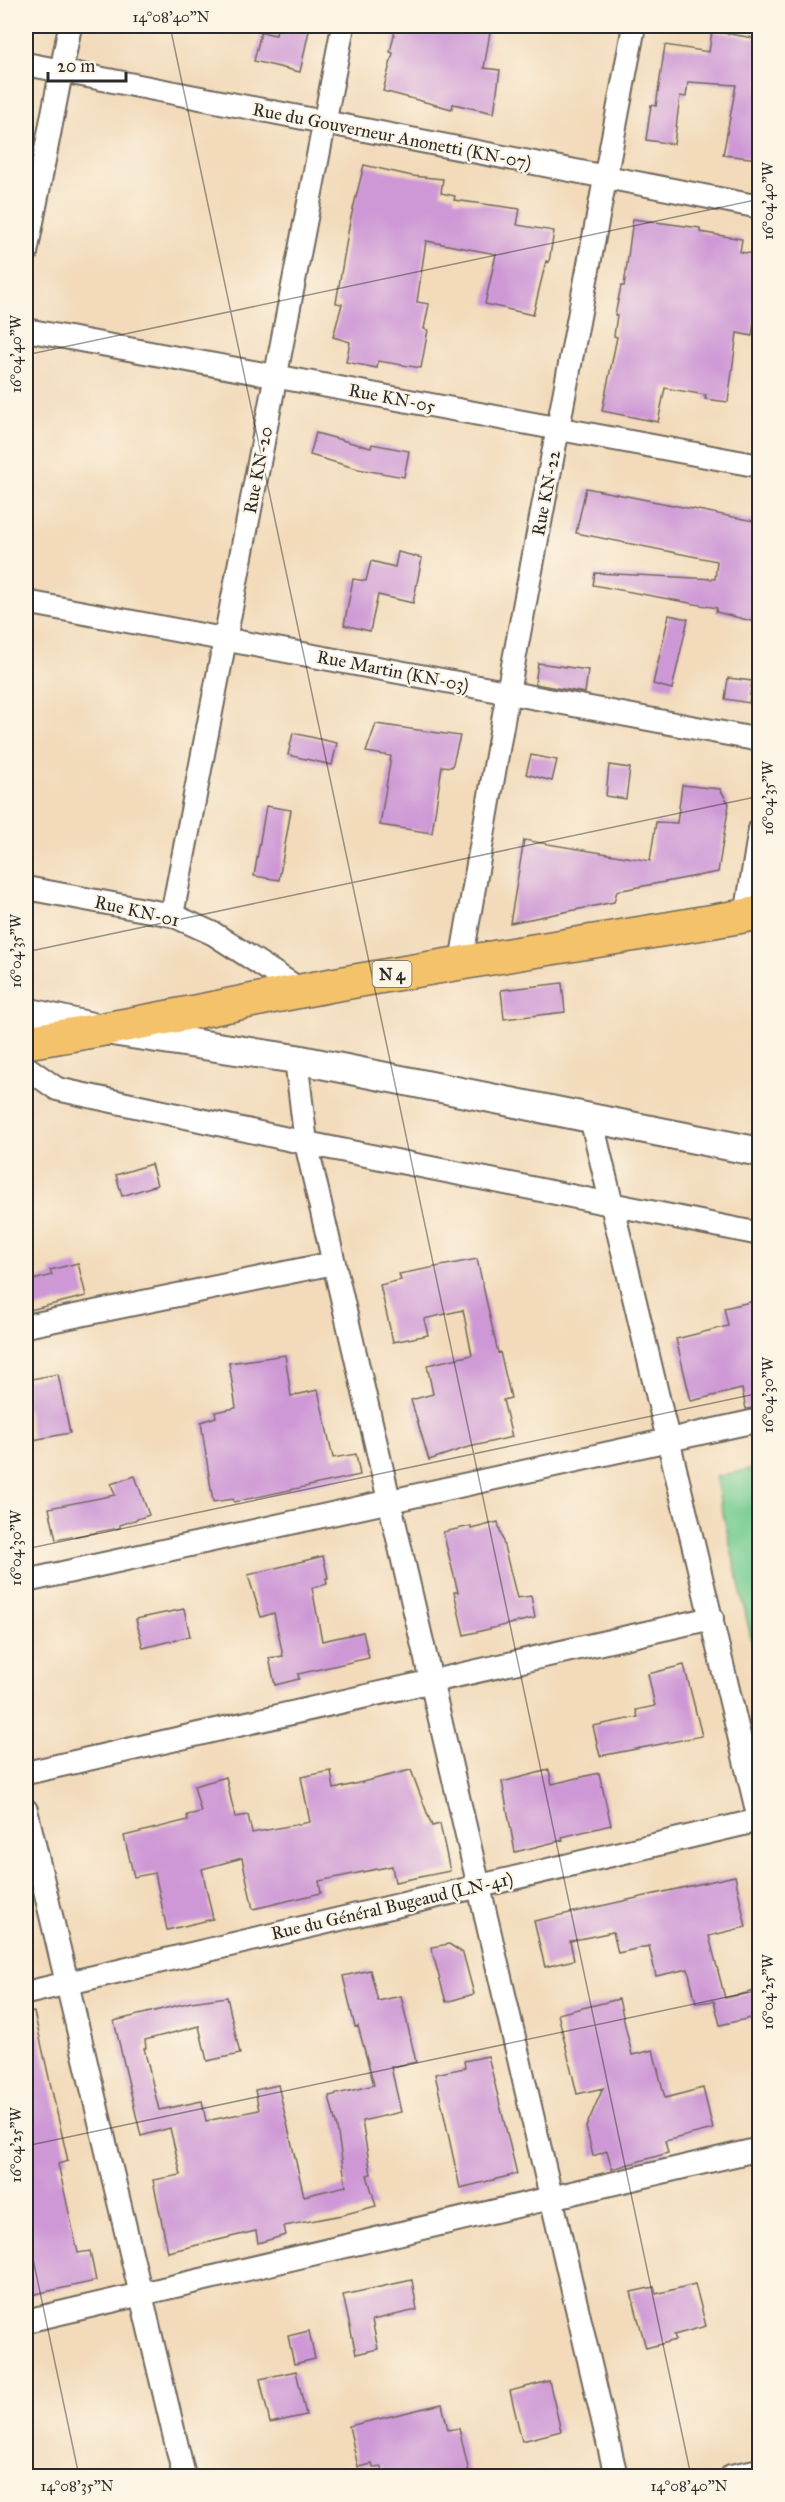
<svg xmlns="http://www.w3.org/2000/svg" width="785" height="2502" font-family="'IM FELL Great Primer',serif">
	<style>
		.green { fill: #76cc91; stroke: #507c5e; stroke-width: 1.5 }
		.building { fill: #ce98d6 }
		.lines { fill: none; stroke-linecap: round; stroke-linejoin: round }
		.minor-casing { stroke: #71685d; stroke-width: 26 }
		.tertiary-casing { stroke: #71685d; stroke-width: 32 }
		.primary-casing { stroke: #71685d; stroke-width: 36 }
		.minor { stroke: #fff; stroke-width: 22 }
		.tertiary { stroke: #fff; stroke-width: 28 }
		.primary { stroke: #f3c26a; stroke-width: 33 }
		.ticks { fill: none; stroke: #2b2b2b; stroke-width: 1.5; stroke-opacity: 0.45 }
		.labels { text-anchor: middle; stroke-width: 4.5; stroke-linejoin: round; paint-order: stroke }
		.shield { fill: #fcf5e5; stroke: #6a6863; stroke-width: 1.5 }
		.shield-label { font-size: 16px; font-weight: bold; fill: #2b2b2b }
		.street-label { font-size: 18px; fill: #2b2b2b; stroke: #fcf5e5 }
		.neatline { fill: none; stroke: #2b2b2b; stroke-width: 2 }
		.ticks-label { font-size: 15px; text-anchor: middle; fill: #2b2b2b }
	</style>
	<rect width="100%" height="100%" fill="#fcf5e5"/>
	<filter id="ink" filterUnits="userSpaceOnUse"><feTurbulence type="fractalNoise" baseFrequency=".0167" numOctaves="2"/><feDisplacementMap in="SourceGraphic" scale="12" xChannelSelector="R" yChannelSelector="G"/><feConvolveMatrix kernelMatrix="1 2 1 2 8 2 1 2 1" color-interpolation-filters="sRGB"/></filter>
	<filter id="wash" filterUnits="userSpaceOnUse"><feTurbulence type="fractalNoise" baseFrequency=".008" numOctaves="4" result="noise"/><feDisplacementMap in="SourceGraphic" scale="24" xChannelSelector="R" yChannelSelector="G"/><feGaussianBlur stdDeviation="1.35" result="paint"/><feColorMatrix in="noise" values="0 0 0 0 0 0 0 0 0 0 0 0 0 0 0 0 0 1.4 0 .05"/><feComposite in="paint" operator="in"/></filter>
	<g filter="url(#wash)">
		<rect width="100%" height="100%" fill="#f2daba"/>
		<path class="green" d="M759,1467h1l-1,206 -44,-196z"/>
		<g id="blocks">
			<path class="building" d="M277,26h33l-10,46 -46,-11 7,-29 15,3z
				M396,26h95l-7,42 16,2 -6,43 -41,-9 -1,5 -69,-18 10,-38 -3,-1z
				M712,31l47,8v69l-5,29 5,2v20l-36,-4 13,-70 -48,-3 -2,15 -6,-1 -6,48 -28,-4 5,-35 5,1 9,-61 44,7z
				M364,165l48,11 31,3 -2,14 14,3 -1,4 66,9 -3,16 37,6 -5,31 -3,-1 -13,54 -48,-11 11,-50 -70,-13 -9,61 12,2 -5,25 4,1 -7,38 -43,-7 -1,7 -31,-6 4,-20 -17,-5 9,-33 -6,-1 14,-82z
				M633,219l67,9v4l42,7 -2,13 19,3v30l-7,51 -15,-3 -9,69 -23,-3 1,-4 -41,-7 -7,34 -56,-11 15,-74 -3,-1 3,-21h-2l6,-29h3z
				M316,433l55,15 1,-4 37,7 -5,26 -46,-8 -48,-14z
				M586,488l173,34v101l-43,-11 1,-4 -124,-23 2,-12 120,6 2,-18 -141,-28z
				M398,552l24,6 -9,45 -35,-8 -8,36 -26,-6 9,-46 13,2 5,-20 24,6z
				M669,615l19,4 -16,70 -19,-5z
				M538,663l50,7 -3,23 -50,-9z
				M728,678l24,3 -3,22 -24,-4z
				M376,724l84,12 -8,31 -10,-1 -10,67 -52,-8 11,-69 -25,-4z
				M293,733l44,10 -5,22 -44,-10z
				M531,755l26,5 -5,21 -26,-7z
				M609,765l21,3 -4,31 -20,-3z
				M682,785l38,4 9,15 -11,68 -101,19 -3,11 -104,21 14,-83 126,21 6,-39 21,1z
				M266,806l25,4 -12,70 -25,-4z
				M562,983l3,29 -61,7 -3,-29z
				M151,1164l6,21 -35,11 -6,-21z
				M477,1259l21,94 2,-1 11,46 -8,2 9,37 -47,11 -36,12 -18,-60 22,-6 -6,-29 45,-10 -9,-45 -39,9 4,16 -35,7 -13,-57 21,-5 -2,-6z
				M78,1263l8,33 -60,15v-29l26,-7 -2,-5z
				M759,1300v107l-13,2 -4,-20 -51,12 -15,-62 52,-13 -4,-18z
				M285,1355l6,41 27,-6 15,68 23,-4 4,21 -126,27 -1,-3 -20,3 -12,-80 15,-5 -1,-5 21,-4 -7,-45z
				M58,1374l12,59 -37,7 -7,-37v-23z
				M135,1476l14,39 -29,10v3l-64,12 -7,-32 66,-13 -4,-11z
				M498,1522l19,76 14,-2 4,22 -71,17 -10,-43h4l-15,-60 28,-6v3z
				M323,1556l5,22h-2l1,6 -15,4 10,53 41,-9 6,26 -71,16 1,5 -24,6 -6,-27 14,-2 -9,-43 -13,4 -13,-42z
				M184,1609l6,27 -47,12 -7,-29z
				M684,1665l18,71 -102,20 -7,-30 45,-9 -2,-7 19,-4 -7,-32z
				M411,1770l21,56 8,-2 10,47 -55,11 -3,-16 -73,15 2,12 -68,16 -11,-51 -40,11 11,50 -46,11 -12,-57 -21,4 -10,-41 64,-16 -1,-5 14,-3 -7,-26 32,-9 9,40 13,-2 4,18 58,-11 -9,-45 30,-6 3,18z
				M549,1770l3,14 47,-11 12,52 -49,12 1,3 -48,12 -13,-70z
				M735,1876l11,51 -37,9 16,62 34,-8v26l-39,9 -6,-24 -18,2 -8,-34 -32,7 -7,-30 -31,7 -5,-21 -43,9 4,19 -29,7 -11,-46z
				M449,1944l14,9 11,41 -28,8 -15,-55z
				M370,1970l8,31 23,-5 15,66 -25,5 10,45 -39,9 9,53 -4,1 9,31 -34,9 -58,11 2,9 -28,8 -2,-12 -88,21 -15,-72 28,-5 -11,-47 -29,8 -27,-115 77,-19 36,-5 13,57 -33,7 -8,-35 -54,14 1,8h-2l15,62 43,-9 4,20 53,-11 -4,-20 23,-5 26,111 42,-10 -9,-58 -8,-32 45,-11 -16,-59 -3,1 -12,-51z
				M619,1999l13,56 21,-5 12,48 38,-10 10,41 -48,12 3,12 -56,16 -5,-18 -14,5 -7,-29 17,-39 -26,6 -19,-80z
				M34,2012l34,149 -10,3 20,89 12,-2 6,30 -70,15v-283z
				M488,2056l29,118 -57,14 -25,-114 30,-6 -1,-7z
				M412,2280l5,30 -45,10 6,29 -22,5 -13,-59z
				M695,2284l11,42 -32,9 2,5 -30,8 -15,-56 23,-5 2,7z
				M309,2331l6,28 -21,5 -6,-28z
				M296,2371l10,44 -36,8 -10,-44z
				M549,2381l12,50 -39,10 -12,-50z
				M442,2404l6,26 11,-2 11,48h-87l-1,-9 -9,1 -1,-4 -14,3 -9,-41z"/>
		</g>
	</g>
	<g filter="url(#ink)">
		<use href="#blocks" fill-opacity="0" stroke="#71685d" stroke-width="1.5"/>
		<g class="lines">
			<g class="minor-casing">
				<path id="minor" d="M26,64l734,143
					M26,253l44,-227
					M26,330l734,136
					M26,602l734,138
					M26,888l146,27 42,19 88,57
					M172,915l171,-889
					M746,916l14,-87
					M461,962l47,-270 126,-666
					M296,1059l10,84 310,1333
					M26,1067l31,22 249,54 454,91
					M591,1118l169,705
					M26,1326l308,-63
					M26,1581l734,-161
					M26,1773l686,-155
					M26,1810l158,666
					M26,1993l734,-173
					M26,2321l734,-172
					M731,2476l29,-6"/>
			</g>
			<g class="tertiary-casing">
				<path id="tertiary" d="M26,1012l79,18 191,29 464,93"/>
			</g>
			<g class="primary-casing">
				<path id="primary" d="M26,1042c104,-15 208,-39 312,-58 140,-25 281,-46 422,-71"/>
			</g>
			<use href="#minor" class="minor"/>
			<use href="#tertiary" class="tertiary"/>
			<use href="#primary" class="primary"/>
		</g>
	</g>
	<path class="ticks" d="M170,26l521,2450M26,355l734,-156M26,952l734,-156M26,1549l734,-156M26,2146l734,-156M26,2226l53,250"/>
	<g class="labels">
		<rect class="shield" x="372.5" y="961" width="39" height="26" rx="4.5"/>
		<g class="shield-label">
			<text x="392" y="980">N 4</text>
		</g>
		<g class="street-label">
			<text transform="translate(392 136) rotate(11)" y="6">Rue du Gouverneur Anonetti (KN-07)</text>
			<text transform="translate(392 398) rotate(11)" y="6">Rue KN-05</text>
			<text transform="translate(258 470) rotate(-79)" y="6">Rue KN-20</text>
			<text transform="translate(546 493) rotate(-79)" y="6">Rue KN-22</text>
			<text transform="translate(393 671) rotate(11)" y="6">Rue Martin (KN-03)</text>
			<text transform="translate(137 911) rotate(13)" y="6">Rue KN-01</text>
			<text transform="translate(392 1906) rotate(-13)" y="6">Rue du Général Bugeaud (LN-41)</text>
		</g>
	</g>
	<rect width="785" height="2502" fill="none" stroke="#fcf5e5" stroke-width="66"/>
	<path d="M48 72v9h78v-9" fill="none" stroke="#2b2b2b" stroke-width="3"/>
	<text x="57" y="72" font-size="18" fill="#2b2b2b" stroke="#fcf5e5" stroke-width="4.5" paint-order="stroke">20 m</text>
	<rect x="33" y="33" width="719" height="2436" class="neatline"/>
	<g class="ticks-label">
		<text x="171" y="22">14°08'40"N</text>
		<text transform="translate(768 201) rotate(-90)" y="5">16°04'40"W</text>
		<text transform="translate(16 354) rotate(-90)" y="5">16°04'40"W</text>
		<text transform="translate(768 798) rotate(-90)" y="5">16°04'35"W</text>
		<text transform="translate(16 951) rotate(-90)" y="5">16°04'35"W</text>
		<text transform="translate(768 1395) rotate(-90)" y="5">16°04'30"W</text>
		<text transform="translate(16 1548) rotate(-90)" y="5">16°04'30"W</text>
		<text transform="translate(768 1992) rotate(-90)" y="5">16°04'25"W</text>
		<text transform="translate(16 2145) rotate(-90)" y="5">16°04'25"W</text>
		<text x="77" y="2491">14°08'35"N</text>
		<text x="689" y="2491">14°08'40"N</text>
	</g>
</svg>
